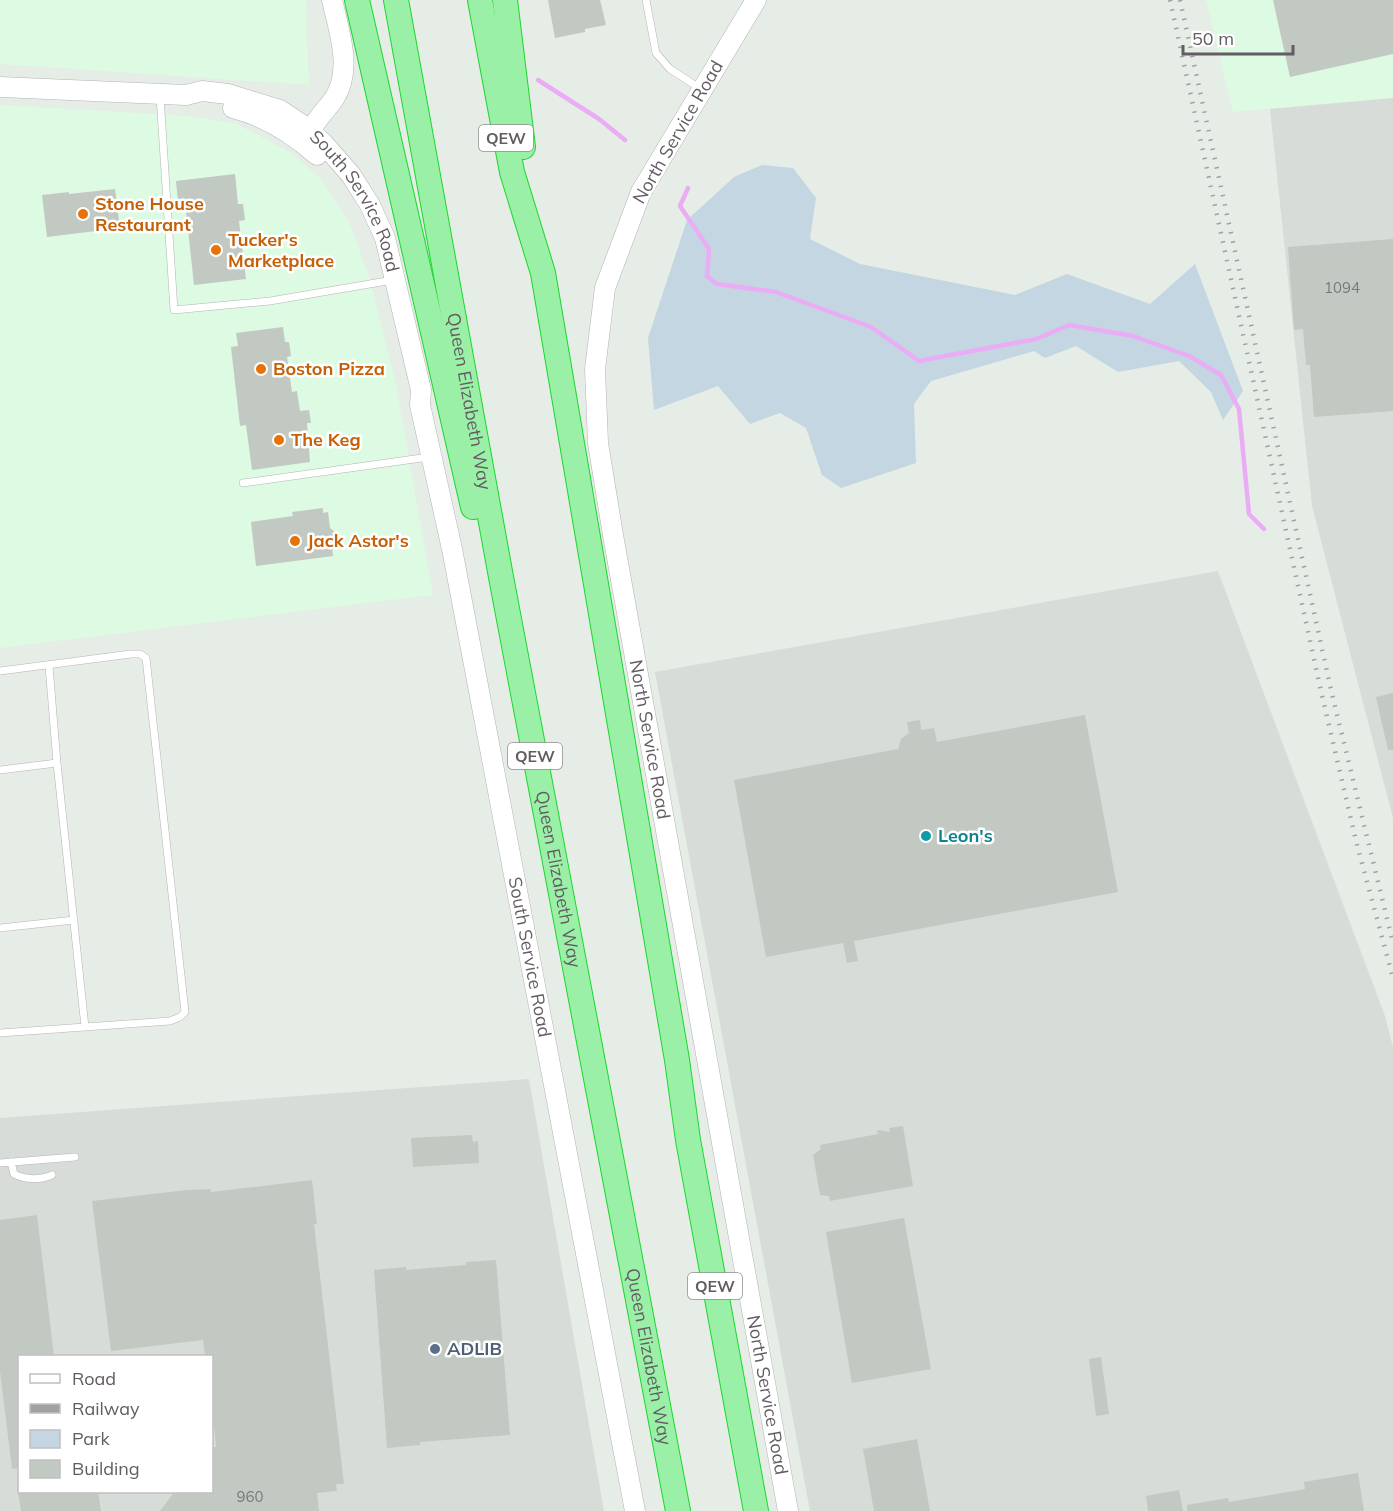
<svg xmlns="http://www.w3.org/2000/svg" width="1393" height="1511" font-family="Mulish,sans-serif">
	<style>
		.commercial { fill: #ddfae2 }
		.industrial { fill: #d7dcd8; fill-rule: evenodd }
		.green { fill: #c4d6e2 }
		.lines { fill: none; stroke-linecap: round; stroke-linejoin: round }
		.stream { stroke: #eaadf5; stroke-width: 4.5 }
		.building { fill: #c1c9c2 }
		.lane-casing { stroke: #b8b2b8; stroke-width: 8 }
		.secondary-casing { stroke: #b8b1b8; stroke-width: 21 }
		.highway-casing { stroke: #1bd72d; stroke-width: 26 }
		.lane { stroke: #fff; stroke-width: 7 }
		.secondary { stroke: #fff; stroke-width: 20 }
		.highway { stroke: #99f0a6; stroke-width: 24 }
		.rail { stroke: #a2a0a2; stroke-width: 4.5; stroke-dasharray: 1.5 8; stroke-linecap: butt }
		.food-dot { fill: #e8710a; stroke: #fff; stroke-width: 2 }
		.culture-dot { fill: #0f9aa8; stroke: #fff; stroke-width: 2 }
		.service-dot { fill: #5c6f8a; stroke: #fff; stroke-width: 2 }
		.labels { text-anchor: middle; stroke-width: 5; stroke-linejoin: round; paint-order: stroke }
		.number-label { font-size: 15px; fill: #7a787b }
		.shield { fill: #fff; stroke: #928e92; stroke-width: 1.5 }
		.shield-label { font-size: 16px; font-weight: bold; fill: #635d63 }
		.street-label { font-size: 18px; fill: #635d63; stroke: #fff }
		.food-label { font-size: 18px; font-weight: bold; fill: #c56008; stroke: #fff; text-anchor: start }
		.culture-label { font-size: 18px; font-weight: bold; fill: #0d838f; stroke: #fff; text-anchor: start }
		.service-label { font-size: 18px; font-weight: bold; fill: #4e5e75; stroke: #fff; text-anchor: start }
	</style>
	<rect width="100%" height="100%" fill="#e5ede6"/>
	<path class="commercial" d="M0,0h306l3,85 -309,-21z
		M1206,0h187v98l-160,14z
		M0,105l191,11 46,8 56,30 29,26 28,44 19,52 27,108 37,211 -433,53z"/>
	<path class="industrial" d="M1393,98v720l-81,-312 -42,-397z
		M1218,571l167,445 8,31v464h-583l-155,-839z
		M529,1079l75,432h-604v-393zM20,1356h192v136h-192z"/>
	<path class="green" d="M762,165l31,3 23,30 -6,41 50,25 155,31 52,-21 83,30 45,-40 48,127 -20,29 -12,-28 -32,-31 -61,11 -42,-26 -31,12 -11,-7 -103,30 -17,23 2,59 -75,25 -19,-13 -16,-47 -26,-15 -30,11 -32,-38 -64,24 -6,-72 39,-118 47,-43z"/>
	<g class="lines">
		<path class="stream" d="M538,80l61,39 26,21
			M688,188l-8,18 29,43 -2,27 10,8 59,8 95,35 48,34 117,-22 33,-14 64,11 56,20 32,19 18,34 10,105 15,15"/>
	</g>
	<path class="building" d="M548,0h52l6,25 -21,4v3l-30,6z
		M1273,0h120v54l-103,23z
		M235,174l3,30h5l2,16 -6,1 7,58 -52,6 -8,-74 -7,1 -3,-31z
		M115,189l5,39 -73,9 -5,-42 27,-3v2z
		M1393,239v172l-79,6 -4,-52h-4l-3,-36 -9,1 -6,-83z
		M283,327l2,15h4l2,14 -4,1 5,35 5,-1 3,20 9,-1 2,13h-4l3,39 -58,8 -6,-45 -6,1 -9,-79 7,-1 -2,-13z
		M323,508v5l5,-1 2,16 10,8 -8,10 1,10 -77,10 -5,-44 42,-6 -1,-4z
		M1393,693v57h-5l-12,-53z
		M1085,715l33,177 -264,49 4,20 -11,2 -4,-20 -77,14 -32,-177 164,-31 3,-10 8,-6 -2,-11 13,-2 1,10 13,-2 3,14z
		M903,1126l10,60 -83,15 -1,-5 -9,-1 -7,-40 8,-6 -1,-4 58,-11 -1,-4 13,2 -1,-4z
		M472,1135l1,7 5,-1 1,22 -66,4 -2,-29z
		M312,1180l5,44h-3l30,260h-8l1,7 -20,2 2,18h-159l15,-20h37v-44h4l-4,-40v-51h-7l-2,-16 -92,11 -19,-150 95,-11 23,-1 1,3z
		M37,1215l17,141h-34v112l-8,1 -12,-98v-151z
		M904,1218l27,151 -79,14 -26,-151z
		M496,1260l14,175 -90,7v3l-33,3 -13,-178 32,-3v3l60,-5v-3z
		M1101,1357l8,57 -13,2 -7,-57z
		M917,1439l13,72h-56l-11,-62z
		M1358,1473l6,38h-177v-6l41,-7 1,4 76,-13 -1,-7z
		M1179,1490l4,21h-35l-2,-15z
		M18,1491h80l3,20h-80z"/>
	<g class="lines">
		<g class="lane-casing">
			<path id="lane" d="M646,0l10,53 14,16 31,20
				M160,96l14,214 96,-9 123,-21
				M243,483l186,-26
				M0,671l131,-17h9l6,4 39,354 -5,5 -10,4 -170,12
				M57,763l28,264
				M0,770l57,-7 -8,-97
				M0,928l74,-8
				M11,1162l3,12c11,6 27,6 38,1
				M0,1163l75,-6"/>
		</g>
		<g class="secondary-casing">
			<g id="secondary">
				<path id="s1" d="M756,0l-115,192 -36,96 -10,81 3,74 15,92 175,976"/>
				<path id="s2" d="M0,87l186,8 16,-4 26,3 52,16 24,16 19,17 28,32 19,30 15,33 36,152 -1,15 32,144 183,962"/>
				<path d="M233,108c32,8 59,25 84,47"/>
				<path d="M308,142c2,-18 16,-29 26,-43 19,-29 5,-68 -2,-99"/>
			</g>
		</g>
		<g class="highway-casing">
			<g id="highway">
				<path d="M357,0l116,507"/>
				<path id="s3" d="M396,0l105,577 177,934"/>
				<path d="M480,0l32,172 31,101 134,787 11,80 68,371"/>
				<path d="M505,0l18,147"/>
			</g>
		</g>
		<use href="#lane" class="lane"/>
		<use href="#secondary" class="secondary"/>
		<use href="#highway" class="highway"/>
		<path class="rail" d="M1170,0l151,691 35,150 37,137
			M1180,0l151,690 62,253"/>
	</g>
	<g class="food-dot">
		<circle cx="83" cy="214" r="6"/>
		<circle cx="216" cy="250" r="6"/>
		<circle cx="261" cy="369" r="6"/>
		<circle cx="279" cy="440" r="6"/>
		<circle cx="295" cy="541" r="6"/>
	</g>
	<circle class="culture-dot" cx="926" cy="836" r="6"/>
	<circle class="service-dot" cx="435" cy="1349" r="6"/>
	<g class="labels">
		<g class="number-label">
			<text x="1342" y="293">1094</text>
			<text x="250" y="1502">960</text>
		</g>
		<g class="shield">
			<rect x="479" y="125" width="54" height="26" rx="4.5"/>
			<rect x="508" y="743" width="54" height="26" rx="4.5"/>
			<rect x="688" y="1273" width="54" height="26" rx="4.5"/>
		</g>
		<g class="shield-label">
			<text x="506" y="144">QEW</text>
			<text x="535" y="762">QEW</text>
			<text x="715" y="1292">QEW</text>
		</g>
		<g class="street-label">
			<text transform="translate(678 132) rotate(-60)" y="6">North Service Road</text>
			<text dy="6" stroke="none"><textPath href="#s2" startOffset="405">South Service Road</textPath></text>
			<text dy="6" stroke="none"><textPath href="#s3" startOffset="408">Queen Elizabeth Way</textPath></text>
			<text dy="6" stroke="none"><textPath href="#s1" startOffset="783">North Service Road</textPath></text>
			<text dy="6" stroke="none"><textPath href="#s3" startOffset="894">Queen Elizabeth Way</textPath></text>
			<text dy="6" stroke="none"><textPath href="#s2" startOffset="1186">South Service Road</textPath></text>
			<text dy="6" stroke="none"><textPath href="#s3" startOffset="1380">Queen Elizabeth Way</textPath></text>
			<text dy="6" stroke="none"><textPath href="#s1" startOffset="1449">North Service Road</textPath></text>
		</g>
		<g class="food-label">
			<text x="95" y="210">Stone House<tspan x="95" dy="21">Restaurant</tspan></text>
			<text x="228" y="246">Tucker's<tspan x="228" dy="21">Marketplace</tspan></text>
			<text x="273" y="375">Boston Pizza</text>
			<text x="291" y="446">The Keg</text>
			<text x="307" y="547">Jack Astor's</text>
		</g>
		<g class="culture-label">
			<text x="938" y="842">Leon's</text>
		</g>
		<g class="service-label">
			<text x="447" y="1355">ADLIB</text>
		</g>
	</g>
	<rect x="18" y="1355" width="195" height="138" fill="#ffffff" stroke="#c1bec1" stroke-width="1.5"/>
	<rect x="30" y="1374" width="30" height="9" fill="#ffffff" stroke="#c1bec1" stroke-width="1.5"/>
	<text x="72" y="1385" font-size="18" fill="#635d63">Road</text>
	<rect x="30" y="1404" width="30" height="9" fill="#a2a0a2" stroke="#c1bec1" stroke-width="1.5"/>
	<text x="72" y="1415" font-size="18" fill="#635d63">Railway</text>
	<rect x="30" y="1430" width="30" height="18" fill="#c4d6e2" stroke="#c1bec1" stroke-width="1.5"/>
	<text x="72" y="1445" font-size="18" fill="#635d63">Park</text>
	<rect x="30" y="1460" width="30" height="18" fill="#c1c9c2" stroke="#c1bec1" stroke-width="1.5"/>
	<text x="72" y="1475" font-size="18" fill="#635d63">Building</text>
	<path d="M1183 45v9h110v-9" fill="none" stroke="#635d63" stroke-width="3"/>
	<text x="1192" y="45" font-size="18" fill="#635d63" stroke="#ffffff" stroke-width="4.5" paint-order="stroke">50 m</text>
</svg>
